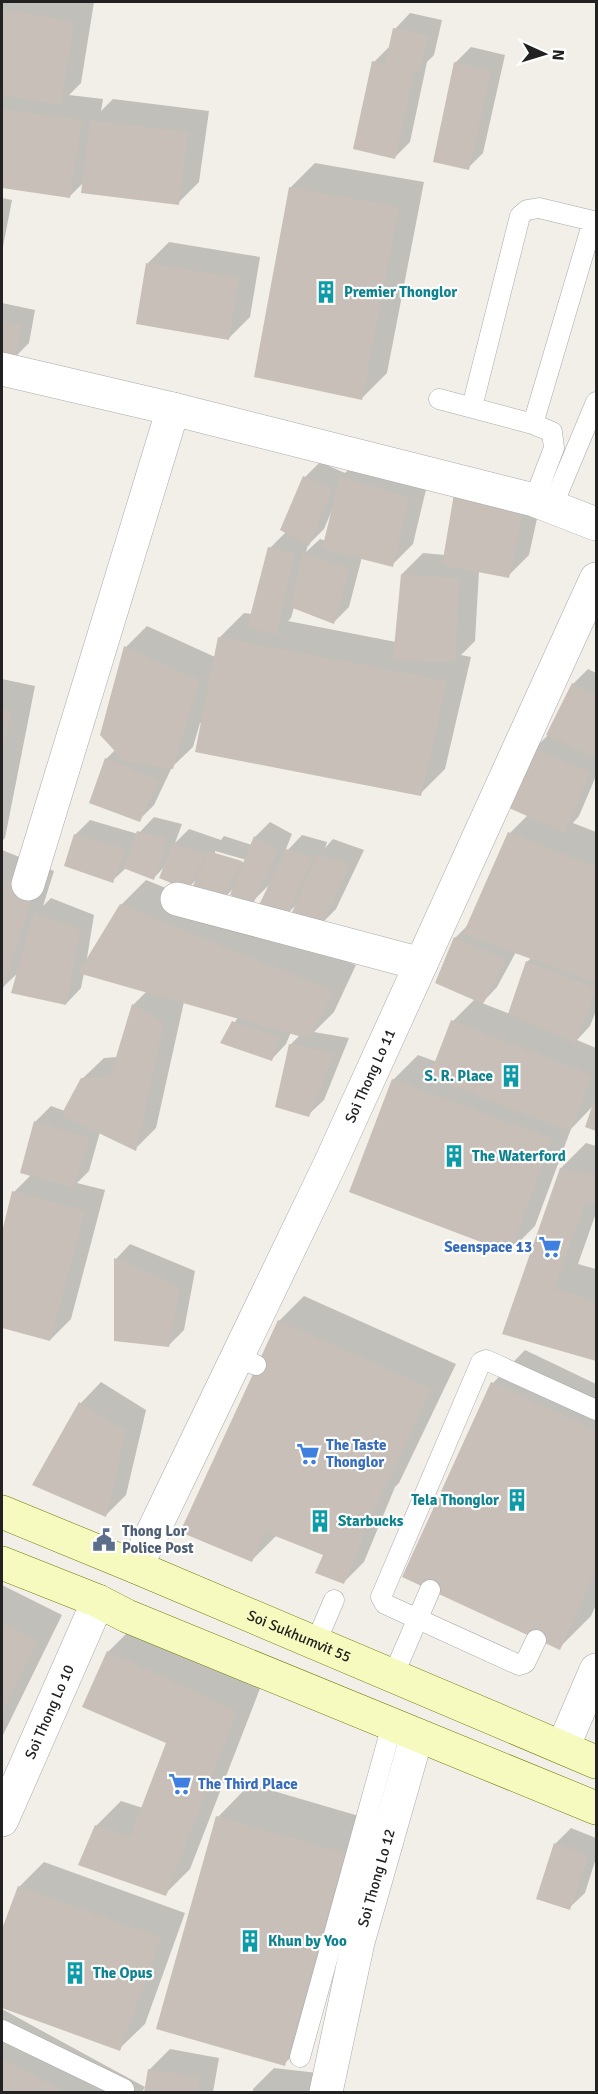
<svg xmlns="http://www.w3.org/2000/svg" width="598" height="2094" font-family="Signika,sans-serif">
	<style>
		.shadow { fill: #0003; fill-rule: evenodd }
		.building { fill: #c7bfb8 }
		.lines { fill: none; stroke-linecap: round; stroke-linejoin: round }
		.service-casing { stroke: #a9a9a9; stroke-width: 21 }
		.minor-casing { stroke: #a9a9a9; stroke-width: 34 }
		.tertiary-casing { stroke: #a9a9a9; stroke-width: 34 }
		.secondary-casing { stroke: #707d05; stroke-width: 34 }
		.service { stroke: #fff; stroke-width: 20 }
		.minor { stroke: #fff; stroke-width: 33 }
		.tertiary { stroke: #fff; stroke-width: 33 }
		.secondary { stroke: #f7fabf; stroke-width: 33 }
		.labels { text-anchor: middle; stroke-width: 4.5; stroke-linejoin: round; paint-order: stroke }
		.culture-label { font-size: 15px; font-weight: bold; fill: #0d838f; stroke: #fff; text-anchor: start }
		.street-label { font-size: 15px; fill: #222; stroke: #fff }
		.shop-label { font-size: 15px; font-weight: bold; fill: #366cbe; stroke: #fff; text-anchor: start }
		.service-label { font-size: 15px; font-weight: bold; fill: #4e5e75; stroke: #fff; text-anchor: start }
	</style>
	<rect width="100%" height="100%" fill="#f2efe9"/>
	<path class="shadow" d="M2,2h92l-13,81 -12,12 34,4 -2,12 12,-12 96,12 -10,71 -21,21 -95,-20 -14,14 -67,-10z
		M410,13l32,7 -8,35 -7,7 -17,80 -15,15 -21,-95 15,-15 6,-18z
		M471,47l34,8 -22,98 -15,15 -34,-7 22,-99z
		M315,163l109,19 -37,191 -25,25 -72,-210z
		M2,198l10,2 -10,52z
		M169,242l91,15 -10,60 -21,21 -81,-75z
		M2,303l33,7 -6,33 -15,15 -12,-3z
		M362,456l67,21 -16,67 -21,21 -30,-8 -13,50 -15,15 -40,-15 -3,11 -3,3 108,21 6,-68 21,-21 22,2 99,-68 -15,68 -21,21 -29,-5 -4,70 -14,14 10,2 -26,112 -25,25 -220,-71 -7,24 -21,20 -18,38 -15,15 -33,-61 9,-9 11,-103 21,-21 68,31 4,-19 25,-25 8,1 18,-66 16,-16 19,-55 15,-15 25,11zM332,510h1l-7,31 -6,-2 -14,13 2,-7 16,-16z
		M588,669l8,4v103l-17,40 -6,7 23,9v179l-6,15 -13,14 19,8v82l-9,-4 7,-21 -23,24 -36,97 -25,25 -117,-171 25,-25 19,7 16,-41 22,-22 -20,-61 15,-15 40,-90 18,-18 6,-66 15,-15 24,-50zM516,952l15,6 -4,4 -17,52 -28,-11 15,-16z
		M2,679l33,7 -30,152 -3,3z
		M154,817l28,7 -7,19 14,-14 32,11 3,-4 28,9 3,-8 15,-15 22,12 -8,20 18,-19 25,7 -2,6 8,-9 31,11 -28,59 -15,15 -24,-20 -10,10 -17,-30 -18,18 -17,-15 -11,11 -26,-20 -10,10 -23,-22 -11,12 -28,-10 -14,13 -37,-46 15,-15 48,14zM215,851l35,10 -1,3 -34,-10z
		M2,850l52,21 -11,35 8,-8 43,17 -8,49 35,-59 25,-25 210,85 -22,47 -20,20 35,6 -25,62 -16,15 -18,-70 10,-10 -9,-3 -5,12 -15,16 -48,-18 15,-25 -54,-15 -28,126 -21,21 -35,-17 -11,39 -12,12 28,7 -34,129 -21,21 -48,-13v-89l12,-46 18,-18 -10,-2 14,-51 15,-15 14,5 17,-32 22,-21 13,-1 16,-52 14,-14 -63,-18 -3,15 -15,16 -47,-32 -17,16z
		M586,1143l10,3v67l-18,51 18,5v91l-92,-27 57,-165z
		M130,1244l65,27 -11,59 -15,15 -54,-5 1,-81z
		M304,1296l152,68 -57,119 -4,4 -31,75 -21,21 -18,-29 -48,-19 -25,25 27,-239z
		M525,1350l71,34v221l-5,11 -32,32 -155,-72 89,-193z
		M101,1382l45,28 -20,85 -21,21 -24,-113z
		M2,1585l60,30 -60,122z
		M133,1627l128,59 -71,183 -25,25 -69,-68 25,-25 22,7 25,-66 -60,-90z
		M250,1784l126,37 -60,211 -32,32 -66,-247z
		M571,1828l25,10v20l-11,35 -16,15 -31,-10 18,-55z
		M44,1862l141,51 -40,111 -26,25 -117,-43v-73l17,-46z
		M2,2009l143,78 -3,5h-140z
		M170,2049l49,9 -6,34h-68l4,-22z
		M274,2068l44,5 -2,19h-63v-3z"/>
	<path class="building" d="M2,9l72,13 -13,83 -59,-10z
		M393,28l35,7 -8,36h-6l-19,88 -42,-10 19,-88 13,3z
		M454,62l37,8 -22,100 -36,-8z
		M2,109l80,11 -12,78 -68,-10z
		M90,120l98,12 -9,73 -98,-12z
		M289,187l110,20 -37,193 -108,-23z
		M146,263l93,15 -10,62 -93,-16z
		M2,321l19,4 -6,34 -13,-3z
		M303,476l29,13 -23,57 -29,-16z
		M340,476l69,22 -16,69 -71,-18z
		M454,494l70,14 -15,70 -67,-13z
		M268,547l27,6 -19,82 -29,-7z
		M303,553l46,15 -15,56 -44,-17z
		M401,574l58,5 -4,84 -62,-4z
		M218,637l229,44 -26,115 -226,-44z
		M124,646l75,34 -26,89 -49,-8 -24,-26z
		M572,683l24,11v64l-50,-23z
		M2,709l9,2 -8,40h-1z
		M532,748l58,24 -25,61 -58,-26z
		M105,758l54,22 -19,42 -51,-19z
		M137,831l30,8 -13,41 -31,-12z
		M508,832l88,35v116l-133,-49z
		M74,834l51,15 -12,34 -49,-17z
		M254,836l24,14 -25,54 -23,-9z
		M173,844l32,10 -17,36 -29,-12z
		M286,849l27,8 -26,59 -28,-11z
		M208,851l34,10 -18,39 -32,-12z
		M317,854l33,11 -28,61 -31,-11z
		M2,879l32,13 -32,100z
		M120,904l213,87 -24,48 -231,-66z
		M34,912l46,18 -14,75 -55,-12z
		M454,937l52,23 -23,44 -48,-21z
		M526,961l70,27 -20,55 -68,-29z
		M132,1004l32,18 -28,129 -75,-36 20,-37 29,-1z
		M451,1020l141,55 -22,56 -141,-54z
		M232,1021l48,17 -8,23 -52,-18z
		M289,1044l46,9 -26,64 -34,-10z
		M392,1079l160,60 -42,114 -161,-61z
		M596,1095v36l-11,-4z
		M34,1121l55,17 -15,50 -54,-15z
		M560,1168l36,8v29l-10,-4 -32,88 42,12v60l-94,-27z
		M12,1191l73,20 -35,130 -48,-13v-96z
		M114,1258l66,28 -11,61 -55,-6z
		M278,1320l154,69 -58,121 -30,74 -29,-11 8,-18 -58,-23 -13,30 -72,-30z
		M491,1382l105,48v140l-36,80 -158,-73z
		M79,1402l47,29 -20,86 -74,-32z
		M2,1622l36,18 -36,74z
		M107,1651l130,60 -71,185 -88,-31 17,-40 35,12 36,-94 -84,-36z
		M216,1816l129,37 -60,213 -129,-37z
		M554,1843l34,13 -18,54 -34,-11z
		M18,1886l143,52 -41,113 -118,-43v-79z
		M2,2058l63,34h-63z
		M148,2069l51,9 -2,14h-53z"/>
	<g class="lines">
		<g class="service-casing">
			<path id="service" d="M439,399l94,25 19,8 2,16 -20,52
				M472,407l48,-191 7,-6 12,-2 54,13 -60,203
				M552,507l44,-105
				M236,1357l20,8
				M536,1640l-11,23 -6,2 -134,-61 -4,-7 100,-235 5,-2 9,4 101,46
				M316,1642l18,-42
				M393,1676l37,-86
				M2,2030l122,59
				M300,2057l92,-332"/>
		</g>
		<g class="minor-casing">
			<g id="minor">
				<path d="M2,369l171,40 361,91 62,24"/>
				<path d="M28,884l145,-475"/>
				<path d="M177,899l244,65"/>
				<path id="s1" d="M136,1567l194,-403 266,-585"/>
				<path id="s2" d="M326,2092l32,-150 59,-207"/>
			</g>
		</g>
		<g class="tertiary-casing">
			<g id="tertiary">
				<path d="M563,1747l33,-77"/>
				<path id="s3" d="M2,1820l96,-219"/>
			</g>
		</g>
		<g class="secondary-casing">
			<g id="secondary">
				<path id="s4" d="M2,1512l134,55 460,195"/>
				<path d="M2,1563l96,38 29,15 469,192"/>
			</g>
		</g>
		<use href="#service" class="service"/>
		<use href="#minor" class="minor"/>
		<use href="#tertiary" class="tertiary"/>
		<use href="#secondary" class="secondary"/>
	</g>
	<defs>
		<g id="building-bare" transform="scale(1.8)"><path d="M-4-6H4V6H1V3H-1V6H-4ZM-2.5-4.3h1.7v1.8h-1.7ZM.8-4.3h1.7v1.8H.8ZM-2.5-1h1.7V.8h-1.7ZM.8-1h1.7V.8H.8Z" fill="#0f9aa8" stroke="#fff" stroke-width="2.5" paint-order="stroke"/></g>
		<g id="supermarket-bare" transform="scale(1.8)"><path d="M-6-5.5h2.5l.6 2H6L4.5 2H-2.5L-4.4-4H-6ZM-1.5 3.2a1.3 1.3 0 1 0 .1 0ZM3 3.2a1.3 1.3 0 1 0 .1 0Z" fill="#3f7fe0" stroke="#fff" stroke-width="2.5" paint-order="stroke"/></g>
		<g id="civic-bare" transform="scale(1.8)"><path d="M-.6-6.5H3V-4.5H.6V-3L4-1V1h2V6H-6V1h2V-1L-.6-3ZM-1.2 2.5V6h2.4V2.5Z" fill="#5c6f8a" stroke="#fff" stroke-width="2.5" paint-order="stroke"/></g>
	</defs>
	<g fill-rule="evenodd">
		<use href="#building-bare" x="326" y="292"/>
		<use href="#building-bare" x="511" y="1076"/>
		<use href="#building-bare" x="454" y="1156"/>
		<use href="#supermarket-bare" x="550" y="1247"/>
		<use href="#supermarket-bare" x="308" y="1454"/>
		<use href="#building-bare" x="517" y="1500"/>
		<use href="#building-bare" x="320" y="1521"/>
		<use href="#civic-bare" x="104" y="1540"/>
		<use href="#supermarket-bare" x="180" y="1784"/>
		<use href="#building-bare" x="250" y="1941"/>
		<use href="#building-bare" x="75" y="1973"/>
	</g>
	<g class="labels">
		<g class="culture-label">
			<text x="344" y="297">Premier Thonglor</text>
			<text x="493" y="1081" text-anchor="end">S. R. Place</text>
			<text x="472" y="1161">The Waterford</text>
			<text x="499" y="1505" text-anchor="end">Tela Thonglor</text>
			<text x="338" y="1526">Starbucks</text>
			<text x="268" y="1946">Khun by Yoo</text>
			<text x="93" y="1978">The Opus</text>
		</g>
		<g class="street-label">
			<text dy="5" stroke="none"><textPath href="#s1" startOffset="544">Soi Thong Lo 11</textPath></text>
			<text dy="5" stroke="none"><textPath href="#s4" startOffset="322">Soi Sukhumvit 55</textPath></text>
			<text dy="5" stroke="none"><textPath href="#s3" startOffset="118">Soi Thong Lo 10</textPath></text>
			<text dy="5" stroke="none"><textPath href="#s2" startOffset="220">Soi Thong Lo 12</textPath></text>
		</g>
		<g class="shop-label">
			<text x="532" y="1252" text-anchor="end">Seenspace 13</text>
			<text x="326" y="1450">The Taste<tspan x="326" dy="17">Thonglor</tspan></text>
			<text x="198" y="1789">The Third Place</text>
		</g>
		<g class="service-label">
			<text x="122" y="1536">Thong Lor<tspan x="122" dy="17">Police Post</tspan></text>
		</g>
	</g>
	<rect width="598" height="2094" fill="none" stroke="#222222" stroke-width="6"/>
	<g transform="translate(544 54) rotate(94)" stroke="#ffffff" stroke-width="4.5" paint-order="stroke">
	<path d="M0-4.5L10 22L0 15L-10 22Z" fill="#222222"/>
	<text y="-9" font-size="16" font-weight="bold" text-anchor="middle" fill="#222222">N</text>
	</g>
</svg>
